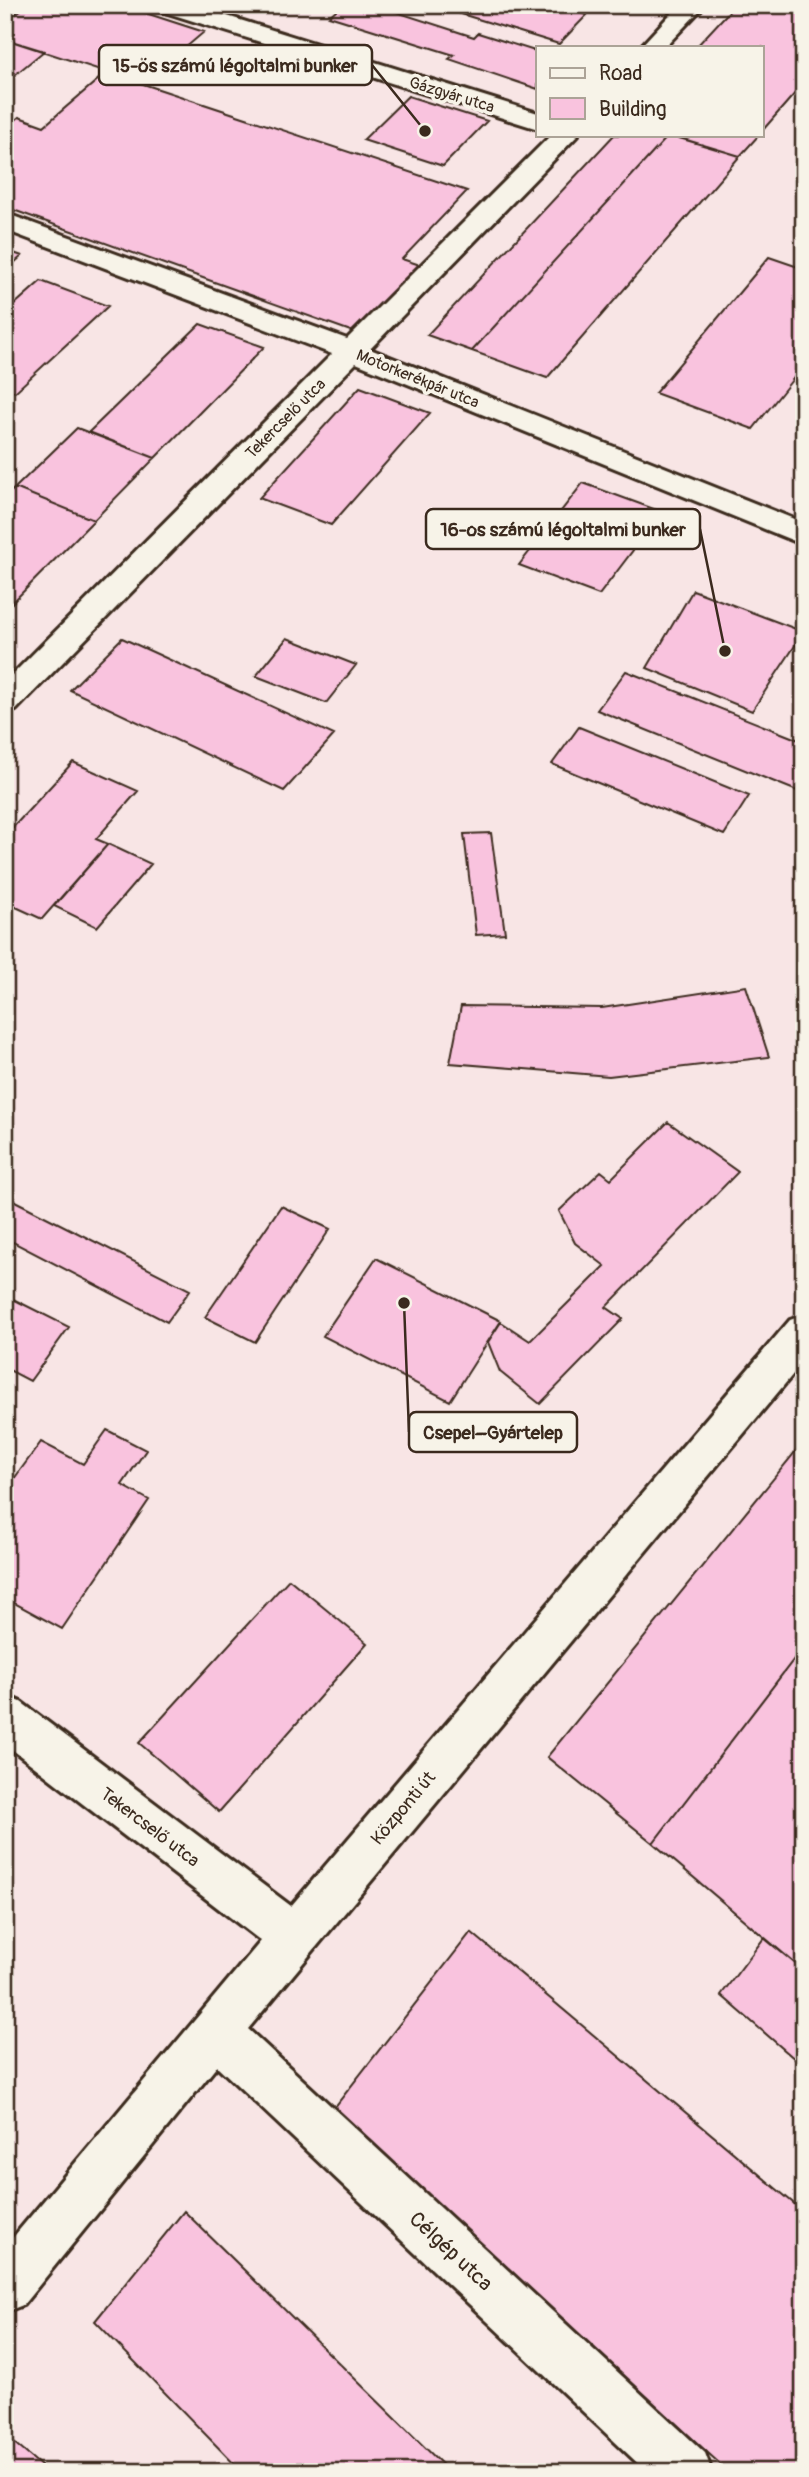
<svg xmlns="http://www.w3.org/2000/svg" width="809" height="2477" font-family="Pangolin,sans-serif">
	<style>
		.built { fill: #f8e5e5; fill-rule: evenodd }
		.building { fill: #f9c3de; stroke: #3b2a1e; stroke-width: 2 }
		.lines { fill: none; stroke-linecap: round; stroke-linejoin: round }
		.minor-casing { stroke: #3b2a1e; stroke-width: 6 }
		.minor { fill: #f7f3e8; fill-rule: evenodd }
		.labels { text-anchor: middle; stroke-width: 7; stroke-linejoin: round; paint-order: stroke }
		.far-street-label { font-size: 16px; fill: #3b2a1e; stroke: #f7f3e8 }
		.street-label { font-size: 18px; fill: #3b2a1e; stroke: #f7f3e8 }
		.near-street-label { font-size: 21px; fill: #3b2a1e; stroke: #f7f3e8 }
		.leader { fill: none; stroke: #3b2a1e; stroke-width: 2.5 }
		.callout-dot { fill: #3b2a1e; stroke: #f7f3e8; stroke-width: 2.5 }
		.callout { fill: #f7f3e8; stroke: #3b2a1e; stroke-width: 2.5 }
		.callout-label { font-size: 19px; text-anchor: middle; font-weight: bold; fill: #3b2a1e }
	</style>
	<rect width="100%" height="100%" fill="#f7f3e8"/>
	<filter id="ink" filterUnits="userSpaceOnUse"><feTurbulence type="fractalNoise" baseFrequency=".0143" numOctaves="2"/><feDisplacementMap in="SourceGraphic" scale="14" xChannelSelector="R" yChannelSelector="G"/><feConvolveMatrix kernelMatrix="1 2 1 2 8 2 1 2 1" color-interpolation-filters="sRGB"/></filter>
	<g filter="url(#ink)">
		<path class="built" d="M5,5h799v2467h-799zM538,47h224v88h-224z"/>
		<path class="building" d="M27,5h94l83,27 -61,52 -138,-45v-17z
			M342,5h50l-2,5 84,27 4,-4 60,19v37l-89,-30 5,-4 -125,-39z
			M432,5h123l32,10 -28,29z
			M735,5h69v78l-42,48v-84h-66z
			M5,39l39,12 -39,32z
			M107,72l360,119 -65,68 21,7 -64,68 -354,-127v-78l14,-12 25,9z
			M408,96l79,25 -44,45 -80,-26z
			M614,135h55l-197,216 -45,-16z
			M669,135l71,21 -193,222 -75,-27z
			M670,135h89l-19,21z
			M5,250l17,6 -17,15z
			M769,257l35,12v96l-51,64 -98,-36z
			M41,281l67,25 -93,86 -10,-3v-76z
			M200,324l64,23 -109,111 -66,-26z
			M360,387l70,26 -99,112 -72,-27z
			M77,428l78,30 -61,62 -79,-32z
			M583,483l79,29 -63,83 -80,-30z
			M15,488l79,32 -89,90v-113z
			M693,590l111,42 -52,79 -105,-43z
			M122,638l212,97 -50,56 -214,-101z
			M287,638l69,27 -30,38 -70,-27z
			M626,671l178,71v39l-7,10 -200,-81z
			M579,727l170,69 -25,39 -172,-71z
			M73,762l65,29 -42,48 12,5 -66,75 -37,-17v-66z
			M491,833l14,100 -29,2 -12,-101z
			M108,844l43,20 -54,63 -43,-21z
			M746,986l23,71 -160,19 -159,-13 11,-57 141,2z
			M668,1122l70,50 -132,135 17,12 -83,85 -40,-32 -12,-30 13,-20 29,19 75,-75 -30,-23 -16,-32 42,-40 10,8z
			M5,1196l185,94 -23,32 -162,-84z
			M281,1206l49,23 -75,113 -50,-25z
			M376,1258l125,63 -51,80 -127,-65z
			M5,1295l64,32 -39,54 -25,-13z
			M107,1430l39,20 -24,35 27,15 -87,129 -57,-31v-107l36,-49 42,22z
			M804,1441v205l-151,197 -106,-86z
			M289,1579l78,64 -148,169 -80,-69z
			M804,1646v325l-151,-128z
			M471,1932l333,280v260h-75l-398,-360z
			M764,1938l40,33v96l-83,-72z
			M184,2211l266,261h-208l-147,-151z
			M5,2435l43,37h-43z"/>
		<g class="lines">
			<g class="minor-casing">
				<path id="minor" d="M154,5h38l346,108v16l-380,-119z
					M679,5h26l-40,42h-25z
					M551,135h27l-208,214 434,174v22l-448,-182 -340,347 -11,3v-31l327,-328 -327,-124v-17l342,126z
					M804,1315v46l-556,668 457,424 7,19h-65l-430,-406 -194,239 -18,7v-65l256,-306 -256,-197v-49l16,7 270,204 499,-586z"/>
			</g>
			<use href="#minor" class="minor"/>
		</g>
	</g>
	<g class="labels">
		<g class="far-street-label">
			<text transform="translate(452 94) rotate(17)" y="6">Gázgyár utca</text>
			<text transform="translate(418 378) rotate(22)" y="6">Motorkerékpár utca</text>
			<text transform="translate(285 418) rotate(-45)" y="6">Tekercselő utca</text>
		</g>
		<g class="street-label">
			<text transform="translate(403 1808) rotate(-50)" y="6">Központi út</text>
			<text transform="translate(150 1827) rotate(37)" y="6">Tekercselő utca</text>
		</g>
		<g class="near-street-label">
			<text transform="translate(451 2251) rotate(43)" y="7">Célgép utca</text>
		</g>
	</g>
	<path class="leader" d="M425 131L372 65M725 651L700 529M404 1303L409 1432"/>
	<g class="callout-dot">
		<circle cx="425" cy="131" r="7"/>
		<circle cx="725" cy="651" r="7"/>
		<circle cx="404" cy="1303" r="7"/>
	</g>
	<g class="callout">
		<rect x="99" y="45" width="273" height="40" rx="7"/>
		<rect x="426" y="509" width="274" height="40" rx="7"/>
		<rect x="409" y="1412" width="168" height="40" rx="7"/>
	</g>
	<g class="callout-label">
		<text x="235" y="72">15-ös számú légoltalmi bunker</text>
		<text x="563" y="536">16-os számú légoltalmi bunker</text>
		<text x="493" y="1439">Csepel–Gyártelep</text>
	</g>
	<rect width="809" height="2477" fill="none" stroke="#f7f3e8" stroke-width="28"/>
	<rect x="14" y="14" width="781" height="2449" fill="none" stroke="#3b2a1e" stroke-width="2.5" filter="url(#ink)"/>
	<rect x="536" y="46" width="228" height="91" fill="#f7f3e8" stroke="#aca397" stroke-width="2"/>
	<rect x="550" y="68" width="35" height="10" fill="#f7f3e8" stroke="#aca397" stroke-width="2"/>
	<text x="599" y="80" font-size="21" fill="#3b2a1e">Road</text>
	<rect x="550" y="98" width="35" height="21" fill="#f9c3de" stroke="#aca397" stroke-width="2"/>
	<text x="599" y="116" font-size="21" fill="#3b2a1e">Building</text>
</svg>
